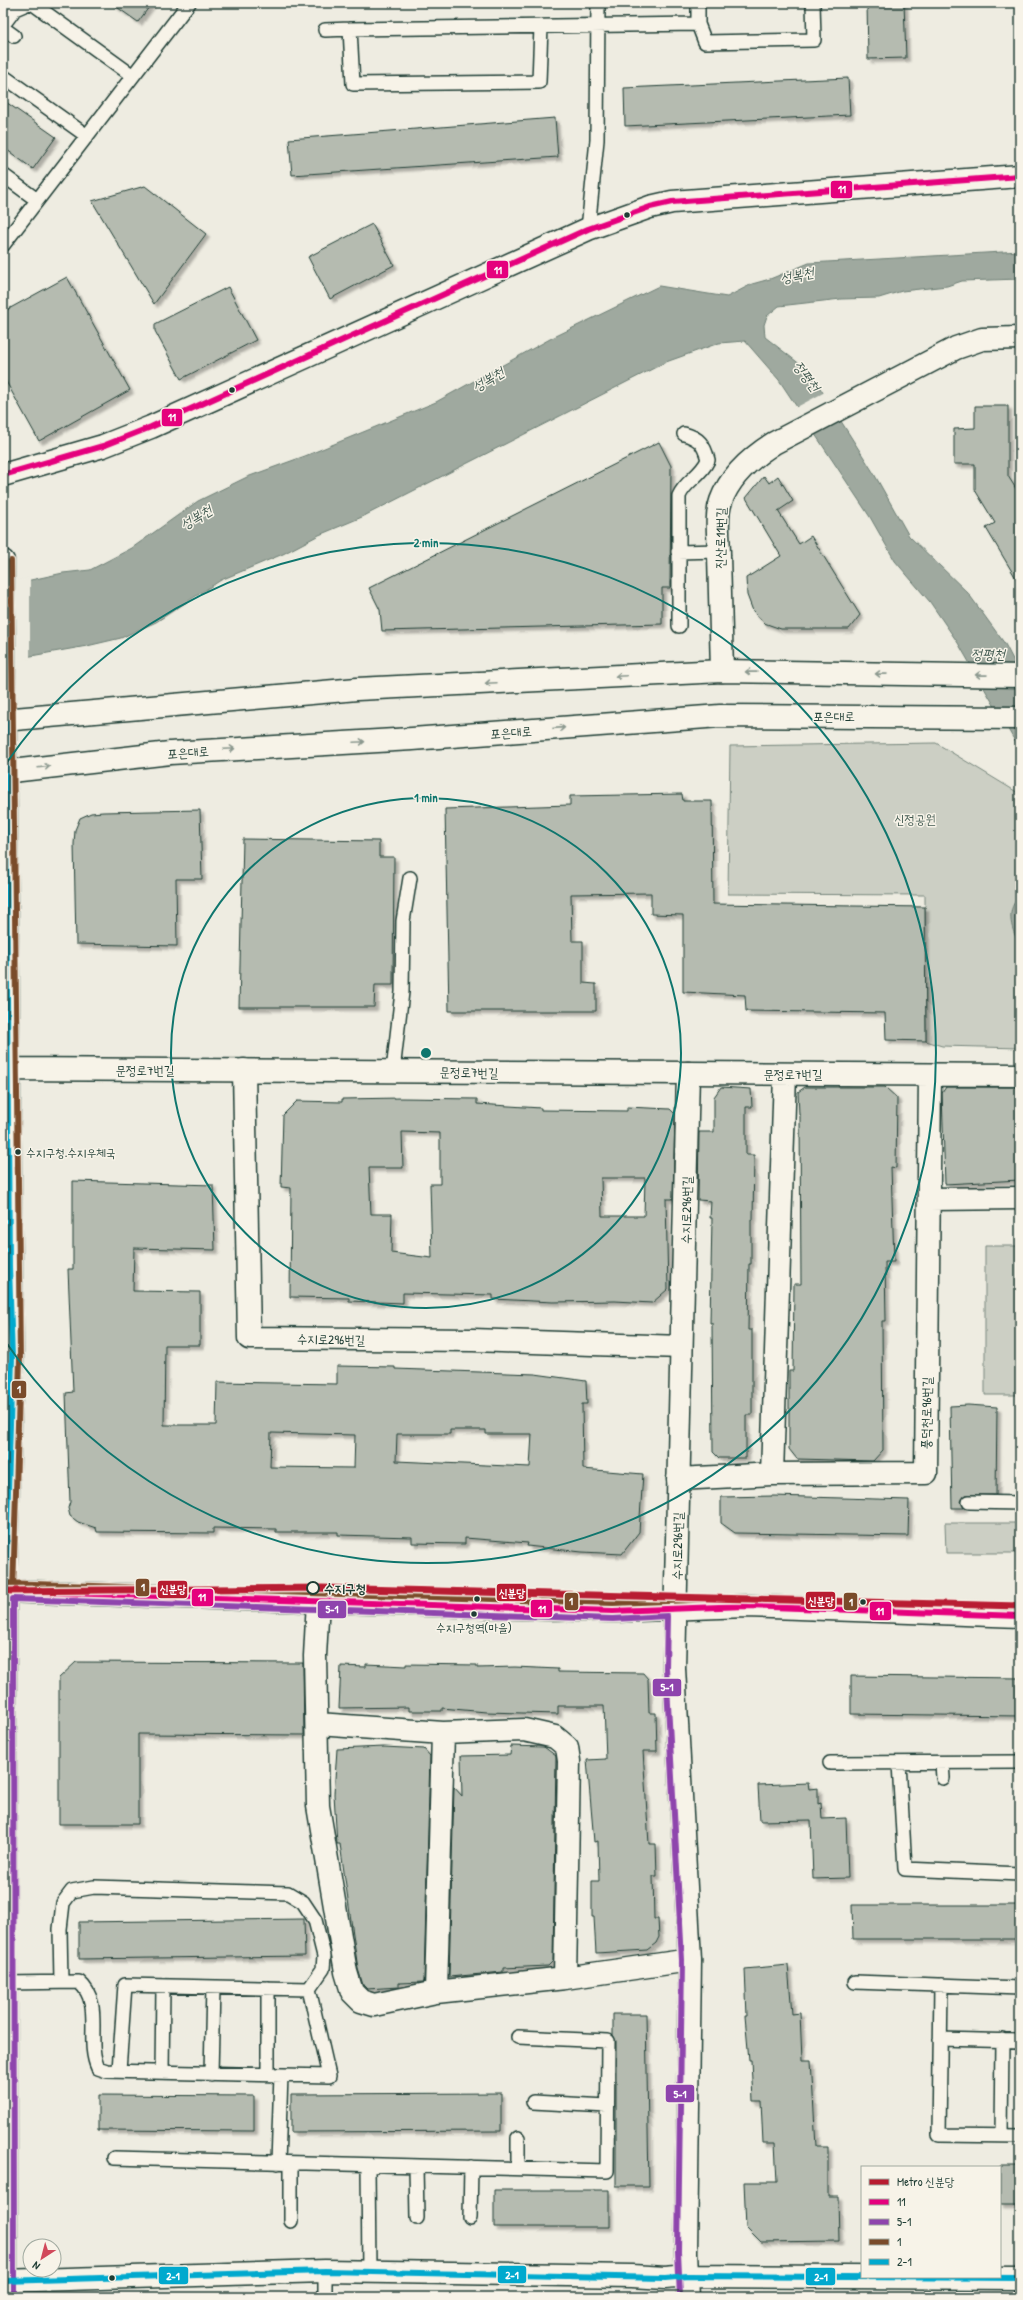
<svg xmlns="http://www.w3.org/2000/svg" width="1023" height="2300" font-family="'Patrick Hand','Poor Story',sans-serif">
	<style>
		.green { fill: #cccfc4; stroke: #76867c }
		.water { fill: #9fa99f; stroke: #6c7e74 }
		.pier { fill: #eeece1 }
		.building { fill: #b5bbb0; stroke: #1f3d34; fill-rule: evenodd; filter: url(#shadow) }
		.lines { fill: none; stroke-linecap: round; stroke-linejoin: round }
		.service-casing { stroke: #1f3d34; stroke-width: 16 }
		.minor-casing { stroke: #1f3d34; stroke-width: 25 }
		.tertiary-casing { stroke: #1f3d34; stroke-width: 25 }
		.secondary-casing { stroke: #1f3d34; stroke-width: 25 }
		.primary-casing { stroke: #1f3d34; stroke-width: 25 }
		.service { stroke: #f7f3e8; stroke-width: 13 }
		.minor { stroke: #f7f3e8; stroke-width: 22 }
		.tertiary { stroke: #f7f3e8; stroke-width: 22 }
		.secondary { stroke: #f7f3e8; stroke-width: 22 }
		.primary { stroke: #f7f3e8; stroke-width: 22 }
		.bus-1-casing { stroke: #f7f3e8; stroke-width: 9 }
		.bus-2-casing { stroke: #f7f3e8; stroke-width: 9 }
		.bus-3-casing { stroke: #f7f3e8; stroke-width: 9 }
		.bus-4-casing { stroke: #f7f3e8; stroke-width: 9 }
		.bus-5-casing { stroke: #f7f3e8; stroke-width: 9 }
		.bus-1 { stroke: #e5007d; stroke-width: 6 }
		.bus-2 { stroke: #8e44ad; stroke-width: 6 }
		.bus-3 { stroke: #7a4b2a; stroke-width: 6 }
		.bus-4 { stroke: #00a9ce; stroke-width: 6 }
		.bus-5 { stroke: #f26522; stroke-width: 6 }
		.metro-1-casing { stroke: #f7f3e8; stroke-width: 10 }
		.metro-1 { stroke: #b81b30; stroke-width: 7 }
		.oneway { stroke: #8b988e }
		.ring { fill: none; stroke: #0f766e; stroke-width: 2 }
		.bus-dot { fill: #1f3d34; stroke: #f7f3e8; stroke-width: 1.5 }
		.stop-dot { fill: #f7f3e8; stroke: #1f3d34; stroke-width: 2 }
		.labels { text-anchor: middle; stroke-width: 3; stroke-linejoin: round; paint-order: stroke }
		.bus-label { font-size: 12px; fill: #1f3d34; stroke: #f7f3e8; text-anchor: start }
		.street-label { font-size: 13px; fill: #1f3d34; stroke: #f7f3e8 }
		.park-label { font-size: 13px; fill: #425a51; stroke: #f7f3e8 }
		.stop-label { font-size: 13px; font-weight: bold; fill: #1f3d34; stroke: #f7f3e8; text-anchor: start }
		.water-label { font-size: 14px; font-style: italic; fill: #3f584f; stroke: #f7f3e8 }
		.centre { fill: #0f766e; stroke: #f7f3e8; stroke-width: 2 }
		.ring-label { font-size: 12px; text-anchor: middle; font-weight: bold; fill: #0f766e; stroke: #f7f3e8; stroke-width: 3; stroke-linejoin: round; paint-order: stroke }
		.line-badge { stroke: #f7f3e8; stroke-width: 1.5 }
		.badge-label { font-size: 11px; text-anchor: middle; font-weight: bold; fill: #fff }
	</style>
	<defs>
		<filter id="shadow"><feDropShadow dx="3.5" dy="3.5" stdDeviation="1" flood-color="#0004"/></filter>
	</defs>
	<rect width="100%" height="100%" fill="#eeece1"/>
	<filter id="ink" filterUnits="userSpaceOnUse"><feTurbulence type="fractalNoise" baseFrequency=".025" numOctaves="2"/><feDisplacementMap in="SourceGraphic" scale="8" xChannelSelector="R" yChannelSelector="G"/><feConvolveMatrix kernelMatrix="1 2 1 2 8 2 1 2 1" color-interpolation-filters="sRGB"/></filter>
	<g filter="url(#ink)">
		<path class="green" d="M936,743l84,51v254l-78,-2 -16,-5 -1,-146 -197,-1 2,-148z
			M985,1246h35v149h-35z
			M945,1523h75v30h-74z"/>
		<path class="water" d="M1020,251v28l-58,2 -15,5 -45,5 -23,7 -38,1 -62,7 -12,10 -3,9 1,12 45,35 63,100 36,64 59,57 37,51 15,29v77l-62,-107 -28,-41 -35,-41 -25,-44 -91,-137 -34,-39 -26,2 -53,19 -304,155 -43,18 -36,19 -62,26 -65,42 -35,16 -34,8 -84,15v-75l60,-13 27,-3 42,-22 66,-47 49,-24 58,-21 131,-54 114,-63 109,-53 68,11 25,-13 18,-5 39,-16z
			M1018,898h2v47c-8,-14 -15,-33 -2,-47z"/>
		<path class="pier" d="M825,392l17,28 -30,14 -17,-26z
			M30,578v80l-27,5v-79z"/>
		<path class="building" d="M111,3h41l-14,19z
			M867,3h37l2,55 -38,1z
			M848,78l2,37 -225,11 -1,-38z
			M3,100l53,37 -23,32 -30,-22z
			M555,118l3,39 -266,18 -3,-36z
			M145,186l61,48 -52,70 -62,-103z
			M372,224l22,41 -64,34 -22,-42z
			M67,277l63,113 -91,51 -36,-65v-64z
			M228,287l28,53 -75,39 -26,-48v-7z
			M975,406h33v70l12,19v90l-34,-57 9,-5 -20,-33v-26h-21v-35l21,-1z
			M659,442l12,24 -1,122h-8v36l-280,7 -2,-21 -11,-22z
			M764,476l5,7 9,-7 15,25 -15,10 21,33 12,-8 49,79 -11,14h-68l-17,-6 -11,-12 -6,-16 -1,-17 35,-22 -35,-58z
			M682,794l1,7h29l1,103 212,3 1,134 -40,-1 -1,-27 -139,-2 -1,-16 -62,-3v-77l-32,-1v-21l-80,1 1,47h11v42l13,1v27h-147l-4,-202 125,-4v-9z
			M200,810l2,69h-26l1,67 -101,-2 -2,-100 1,-14 5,-12 11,-5 12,-1z
			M243,839l136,2v16h15l-1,128h-18l-1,22h-135z
			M721,1087l30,2 1,18h-6v48h8l-1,64h-2v45h-2l-1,66h4v85h-6v43h-27l-6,-6 -1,-129h-2l2,-105h-2l1,-17 -13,-1 1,-68h15v-35z
			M805,1087h80l12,11 -1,70 -5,-1 3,95h-9l1,59h-4l1,129 -10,11 -76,-2 -8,-10v-78h4l1,-87h7l-1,-169h-1l-1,-23z
			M946,1087h74v93l-75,4 -3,-91z
			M401,1098l76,1v5l64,4v2l86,1v-4l43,2 5,5 -2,85h-7l2,90 -16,14 -37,-2 -62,1 -60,-3v-4l-90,-2v10l-54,-2v-3l-59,-1 1,-109 -10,-1 2,-72 14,-14 45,1v-3zM402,1132l38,1v51h-10l2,74 -41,-5 1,-39h-21l-2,-46h34zM601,1178h44l-1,38h-42z
			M73,1181l140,4 2,65 -81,-2 -1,43 67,1v53h-35l-1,80h52l1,-43 120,2v-18l58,1v2l140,5 51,7 1,23h-5l1,65 60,5 -4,58 -17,22 -40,-2 -55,-6 1,-3 -63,-5v6l-53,-1v-6l-74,-2v-3h-62v-3l-63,-1v5l-116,-1 -1,-4 -18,-6 -8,-6 -2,-8 2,-6 -4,-109 7,-1 -5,-123h5zM450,1430h36v4h46l-2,33 -134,-6 1,-27h53zM271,1433l84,2 -1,33 -84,-1z
			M968,1405l29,2 -1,88h-30l-5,6 3,7h-12l-2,-102z
			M774,1496l135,4 -1,36 -173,-3 -14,-10v-26z
			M76,1662l227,1 1,72 -166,-1v90h-79v-146z
			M366,1664l40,2v-2l71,1v3l38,-1 43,2v3l85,1 5,6 1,34h7l1,38h-14l6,93h7l1,32h-4l1,43h4l1,18 -3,6 -9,7 -51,3 -2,-36h-2v-36h7l-1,-40 -4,1 -7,-82 19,-1 -2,-53h-46v8l-72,-2 -44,-4v3h-33v-4l-70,1 2,-42 25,1z
			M851,1676l169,2v38l-169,-2z
			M511,1746l33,1 12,9 -3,205 -5,5 -45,2v4l-54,5 5,-190 8,9 -1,-40 49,-1z
			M384,1747l40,2 6,7 -6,226 -25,1v4l-32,2 -4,-4 -5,-16 -18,-125h-3l-3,-50 3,-45z
			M808,1783l1,6 9,-1v16l3,-1 1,16 24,-1 2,60 -35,1 -2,-59 -51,1 -2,-36z
			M852,1905h168v34h-167z
			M304,1919l1,37 -226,3v-37z
			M788,1965l4,49 8,-1 2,47h9l5,87h12v50h10l1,44 -78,1 -15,-15 -2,-45h33l-2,-39h-12l-2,-42h-8l-2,-41h-2l-4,-44h2l-2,-47z
			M613,2014h33l3,172h-33v-145l-3,-6z
			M501,2093v38l-210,1v-38z
			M98,2095l156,1v35l-156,-1z
			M1000,2165h20v38h-20z
			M494,2190h115v37h-115z"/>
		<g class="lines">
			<g class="service-casing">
				<path id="service" d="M32,3l101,73
					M698,3v21l7,18 109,-2 -1,-37
					M3,25l12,-16 14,-6
					M541,26l-2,56 -186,2 -3,-55 348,-5
					M3,28l11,8
					M325,30l25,-1
					M3,76l84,60
					M3,175l34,25
					M588,229l9,-89 1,-137
					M3,245l186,-242
					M678,552l41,-1
					M679,626v-130c6,-15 21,-19 29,-36 -4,-16 -9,-22 -24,-26
					M393,1071l9,-79 1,-71 7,-43
					M969,1502l51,1
					M830,1763l190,-1
					M899,1763l6,106 115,5
					M942,1763l1,15
					M855,1982l165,6
					M5,1983l74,-1c25,21 6,59 19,86l9,3 222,5 -20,-87 14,-20 1,-13 -9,-36 -12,-18 -15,-9 -194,-6 -22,4 -9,12 -3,26 1,53
					M941,1985l-2,150 81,1
					M940,2039l80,2
					M119,2070l6,-85 184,4
					M162,2072l1,-85
					M211,2074l2,-87
					M268,2075v-87
					M533,2102l74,4
					M1001,2136l1,-96
					M114,2158l493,13 1,-130 -90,-4
					M278,2163l3,-88
					M291,2163v58
					M368,2166l1,106
					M416,2167l1,51
					M518,2168v-30
					M470,2218l1,-51
					M325,2297v-26"/>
			</g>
			<g class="minor-casing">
				<path id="minor" d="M722,671c-1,-38 -2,-77 -3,-116 0,-17 -4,-38 2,-54 9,-25 31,-44 53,-58l182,-95 26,-9 38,-1
					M244,1070l5,268 224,2 208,7
					M688,1073l332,2
					M930,1199l90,-1
					M772,1474l13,-400
					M678,1479l94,-5 154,-1 4,-398
					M318,1601l-3,55 3,150 28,166 6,20 9,9 13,4 62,-13 129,-14 125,-18
					M318,1724l125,9 81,-3 31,7 12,10 2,14 -4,217
					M436,1992l7,-259"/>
			</g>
			<g class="tertiary-casing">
				<path id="tertiary" d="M3,475l100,-29 48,-19 437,-198 62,-22 22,-5 348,-26
					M3,561l9,797 -7,226 1,713
					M8,1069l680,4 -14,595 16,292 -4,292 2,45
					M3,2281l322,-10 307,5 33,2 23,-2 332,2"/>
			</g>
			<g class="secondary-casing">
				<path id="secondary" d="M3,1591l610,20 133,-5 274,10"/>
			</g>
			<g class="primary-casing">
				<path id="primary" d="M3,720l354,-31 365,-18 298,5
					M3,772l167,-19 242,-14 308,-23 300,2"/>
			</g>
			<use href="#service" class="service"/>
			<use href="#minor" class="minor"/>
			<use href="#tertiary" class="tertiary"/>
			<use href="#secondary" class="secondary"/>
			<use href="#primary" class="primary"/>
			<g class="bus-1-casing">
				<path id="bus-1" d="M3,475l100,-29 48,-19 437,-198 62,-22 22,-5 348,-26
					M3,1591l610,20 133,-5 274,10"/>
			</g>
			<g class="bus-2-casing">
				<path id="bus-2" d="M14,2297l-1,-698 600,20 54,-3 -1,52 16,292 -4,292 2,45"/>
			</g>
			<g class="bus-3-casing">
				<path id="bus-3" d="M11,561l9,797 -7,233
					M3,1583l610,20 133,-5 274,10"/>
			</g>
			<g class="bus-4-casing">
				<path id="bus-4" d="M3,720h2l4,547 3,91 -7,233
					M4,2281l321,-10 340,7 23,-2 332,2"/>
			</g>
			<g class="bus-5-casing">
				<path id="bus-5" d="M3,1328v63"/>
			</g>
			<use href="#bus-1" class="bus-1"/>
			<use href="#bus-2" class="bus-2"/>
			<use href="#bus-3" class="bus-3"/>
			<use href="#bus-4" class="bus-4"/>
			<use href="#bus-5" class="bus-5"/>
			<g class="metro-1-casing">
				<path id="metro-1" d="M3,1591l319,-3 698,18"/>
			</g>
			<use href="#metro-1" class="metro-1"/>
		</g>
		<defs><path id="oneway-shaft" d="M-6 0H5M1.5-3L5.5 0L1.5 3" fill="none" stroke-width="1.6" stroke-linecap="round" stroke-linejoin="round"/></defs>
		<g class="oneway">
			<use href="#oneway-shaft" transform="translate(751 672) rotate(-179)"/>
			<use href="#oneway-shaft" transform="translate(881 674) rotate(-179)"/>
			<use href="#oneway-shaft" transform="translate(981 675) rotate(-179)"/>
			<use href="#oneway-shaft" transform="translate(621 676) rotate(177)"/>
			<use href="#oneway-shaft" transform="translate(491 683) rotate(177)"/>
			<use href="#oneway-shaft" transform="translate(559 728) rotate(-4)"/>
			<use href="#oneway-shaft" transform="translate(359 742) rotate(-3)"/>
			<use href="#oneway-shaft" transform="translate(229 749) rotate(-3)"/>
			<use href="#oneway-shaft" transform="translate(44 767) rotate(-7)"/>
		</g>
	</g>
	<g class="ring">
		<circle cx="426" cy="1053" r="255"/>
		<path d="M3 768A510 510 0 1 1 3 1338"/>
	</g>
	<g class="bus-dot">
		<circle cx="627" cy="215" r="3.5"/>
		<circle cx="232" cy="390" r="3.5"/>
		<circle cx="18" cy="1152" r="3.5"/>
		<circle cx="477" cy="1599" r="3.5"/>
		<circle cx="863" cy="1602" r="3.5"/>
		<circle cx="474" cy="1614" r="3.5"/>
		<circle cx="112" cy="2278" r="3.5"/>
	</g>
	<circle class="stop-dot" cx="313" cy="1588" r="6"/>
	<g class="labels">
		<g class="bus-label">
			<text x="26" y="1157">수지구청.수지우체국</text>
			<text x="474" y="1632" text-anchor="middle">수지구청역(마을)</text>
		</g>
		<g class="street-label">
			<text transform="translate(720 538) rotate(-89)" y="5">진산로11번길</text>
			<text x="834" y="721">포은대로</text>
			<text transform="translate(511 732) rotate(-4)" y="5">포은대로</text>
			<text transform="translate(188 752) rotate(-4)" y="5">포은대로</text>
			<text x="145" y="1075">문정로7번길</text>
			<text transform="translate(469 1072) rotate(1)" y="5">문정로7번길</text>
			<text x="793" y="1079">문정로7번길</text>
			<text transform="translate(686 1210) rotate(-89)" y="5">수지로296번길</text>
			<text transform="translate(331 1339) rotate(1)" y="5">수지로296번길</text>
			<text transform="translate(926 1413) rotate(-89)" y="5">풍덕천로96번길</text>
			<text transform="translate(677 1546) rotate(-89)" y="5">수지로296번길</text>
		</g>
		<g class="park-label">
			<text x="915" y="824">신정공원</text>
		</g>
		<g class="stop-label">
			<text x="324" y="1593">수지구청</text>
		</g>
		<g class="water-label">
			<text transform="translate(797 275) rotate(-11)" y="5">성복천</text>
			<text transform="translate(807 376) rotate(53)" y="5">정평천</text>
			<text transform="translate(488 379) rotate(-31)" y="5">성복천</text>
			<text transform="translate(196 517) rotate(-31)" y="5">성복천</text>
			<text x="988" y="659">정평천</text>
		</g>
	</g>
	<circle cx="426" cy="1053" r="6" class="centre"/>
	<g class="ring-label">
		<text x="426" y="547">2 min</text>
		<text x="426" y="802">1 min</text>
	</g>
	<g class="line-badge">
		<rect x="830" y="180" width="23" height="19" rx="4" fill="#e5007d"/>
		<rect x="486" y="260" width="23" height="19" rx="4" fill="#e5007d"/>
		<rect x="161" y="408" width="22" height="19" rx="4" fill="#e5007d"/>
		<rect x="11" y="1380" width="16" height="19" rx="4" fill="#7a4b2a"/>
		<rect x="135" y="1578" width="15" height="19" rx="4" fill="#7a4b2a"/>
		<rect x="157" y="1580" width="31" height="19" rx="4" fill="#b81b30"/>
		<rect x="496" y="1583" width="31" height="19" rx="4" fill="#b81b30"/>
		<rect x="191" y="1588" width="23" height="19" rx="4" fill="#e5007d"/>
		<rect x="805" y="1591" width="31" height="19" rx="4" fill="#b81b30"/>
		<rect x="564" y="1592" width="15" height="19" rx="4" fill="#7a4b2a"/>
		<rect x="843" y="1592" width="15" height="19" rx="4" fill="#7a4b2a"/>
		<rect x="530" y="1599" width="23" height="19" rx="4" fill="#e5007d"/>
		<rect x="317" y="1600" width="30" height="19" rx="4" fill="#8e44ad"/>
		<rect x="869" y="1601" width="23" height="20" rx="4" fill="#e5007d"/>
		<rect x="652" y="1678" width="30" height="19" rx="4" fill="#8e44ad"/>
		<rect x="665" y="2084" width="30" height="19" rx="4" fill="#8e44ad"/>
		<rect x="497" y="2265" width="30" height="19" rx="4" fill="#00a9ce"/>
		<rect x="158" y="2266" width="31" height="19" rx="4" fill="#00a9ce"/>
		<rect x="805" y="2267" width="31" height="19" rx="4" fill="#00a9ce"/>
	</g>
	<g class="badge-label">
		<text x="842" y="193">11</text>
		<text x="498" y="274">11</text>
		<text x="172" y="421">11</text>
		<text x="19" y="1393">1</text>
		<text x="143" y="1591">1</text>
		<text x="173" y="1593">신분당</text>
		<text x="512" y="1597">신분당</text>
		<text x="202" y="1601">11</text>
		<text x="821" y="1605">신분당</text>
		<text x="571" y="1605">1</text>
		<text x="851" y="1606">1</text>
		<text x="542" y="1613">11</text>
		<text x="332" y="1613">5-1</text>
		<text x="880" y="1615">11</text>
		<text x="667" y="1691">5-1</text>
		<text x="680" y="2098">5-1</text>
		<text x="512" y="2279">2-1</text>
		<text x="173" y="2280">2-1</text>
		<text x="821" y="2281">2-1</text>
	</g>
	<rect width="1023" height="2300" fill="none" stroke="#f7f3e8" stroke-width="16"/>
	<rect x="8" y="8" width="1007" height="2284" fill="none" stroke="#1f3d34" stroke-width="1.5" filter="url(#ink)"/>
	<rect x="861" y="2166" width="140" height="112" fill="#f7f3e8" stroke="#a1aaa0"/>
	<rect x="869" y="2179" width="20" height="6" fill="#b81b30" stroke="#a1aaa0"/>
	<text x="897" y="2186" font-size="12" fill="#1f3d34">Metro 신분당</text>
	<rect x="869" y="2199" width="20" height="6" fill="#e5007d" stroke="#a1aaa0"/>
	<text x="897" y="2206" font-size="12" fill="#1f3d34">11</text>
	<rect x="869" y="2219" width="20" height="6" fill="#8e44ad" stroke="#a1aaa0"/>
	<text x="897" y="2226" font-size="12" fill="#1f3d34">5-1</text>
	<rect x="869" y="2239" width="20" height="6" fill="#7a4b2a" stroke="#a1aaa0"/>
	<text x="897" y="2246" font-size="12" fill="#1f3d34">1</text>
	<rect x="869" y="2259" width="20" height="6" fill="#00a9ce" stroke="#a1aaa0"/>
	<text x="897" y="2266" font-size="12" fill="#1f3d34">2-1</text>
	<g transform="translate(42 2258) rotate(216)"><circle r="19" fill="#f7f3e8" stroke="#a1aaa0"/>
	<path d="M0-3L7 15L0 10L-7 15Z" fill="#d1495b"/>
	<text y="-6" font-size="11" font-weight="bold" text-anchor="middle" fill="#1f3d34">N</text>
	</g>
</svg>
